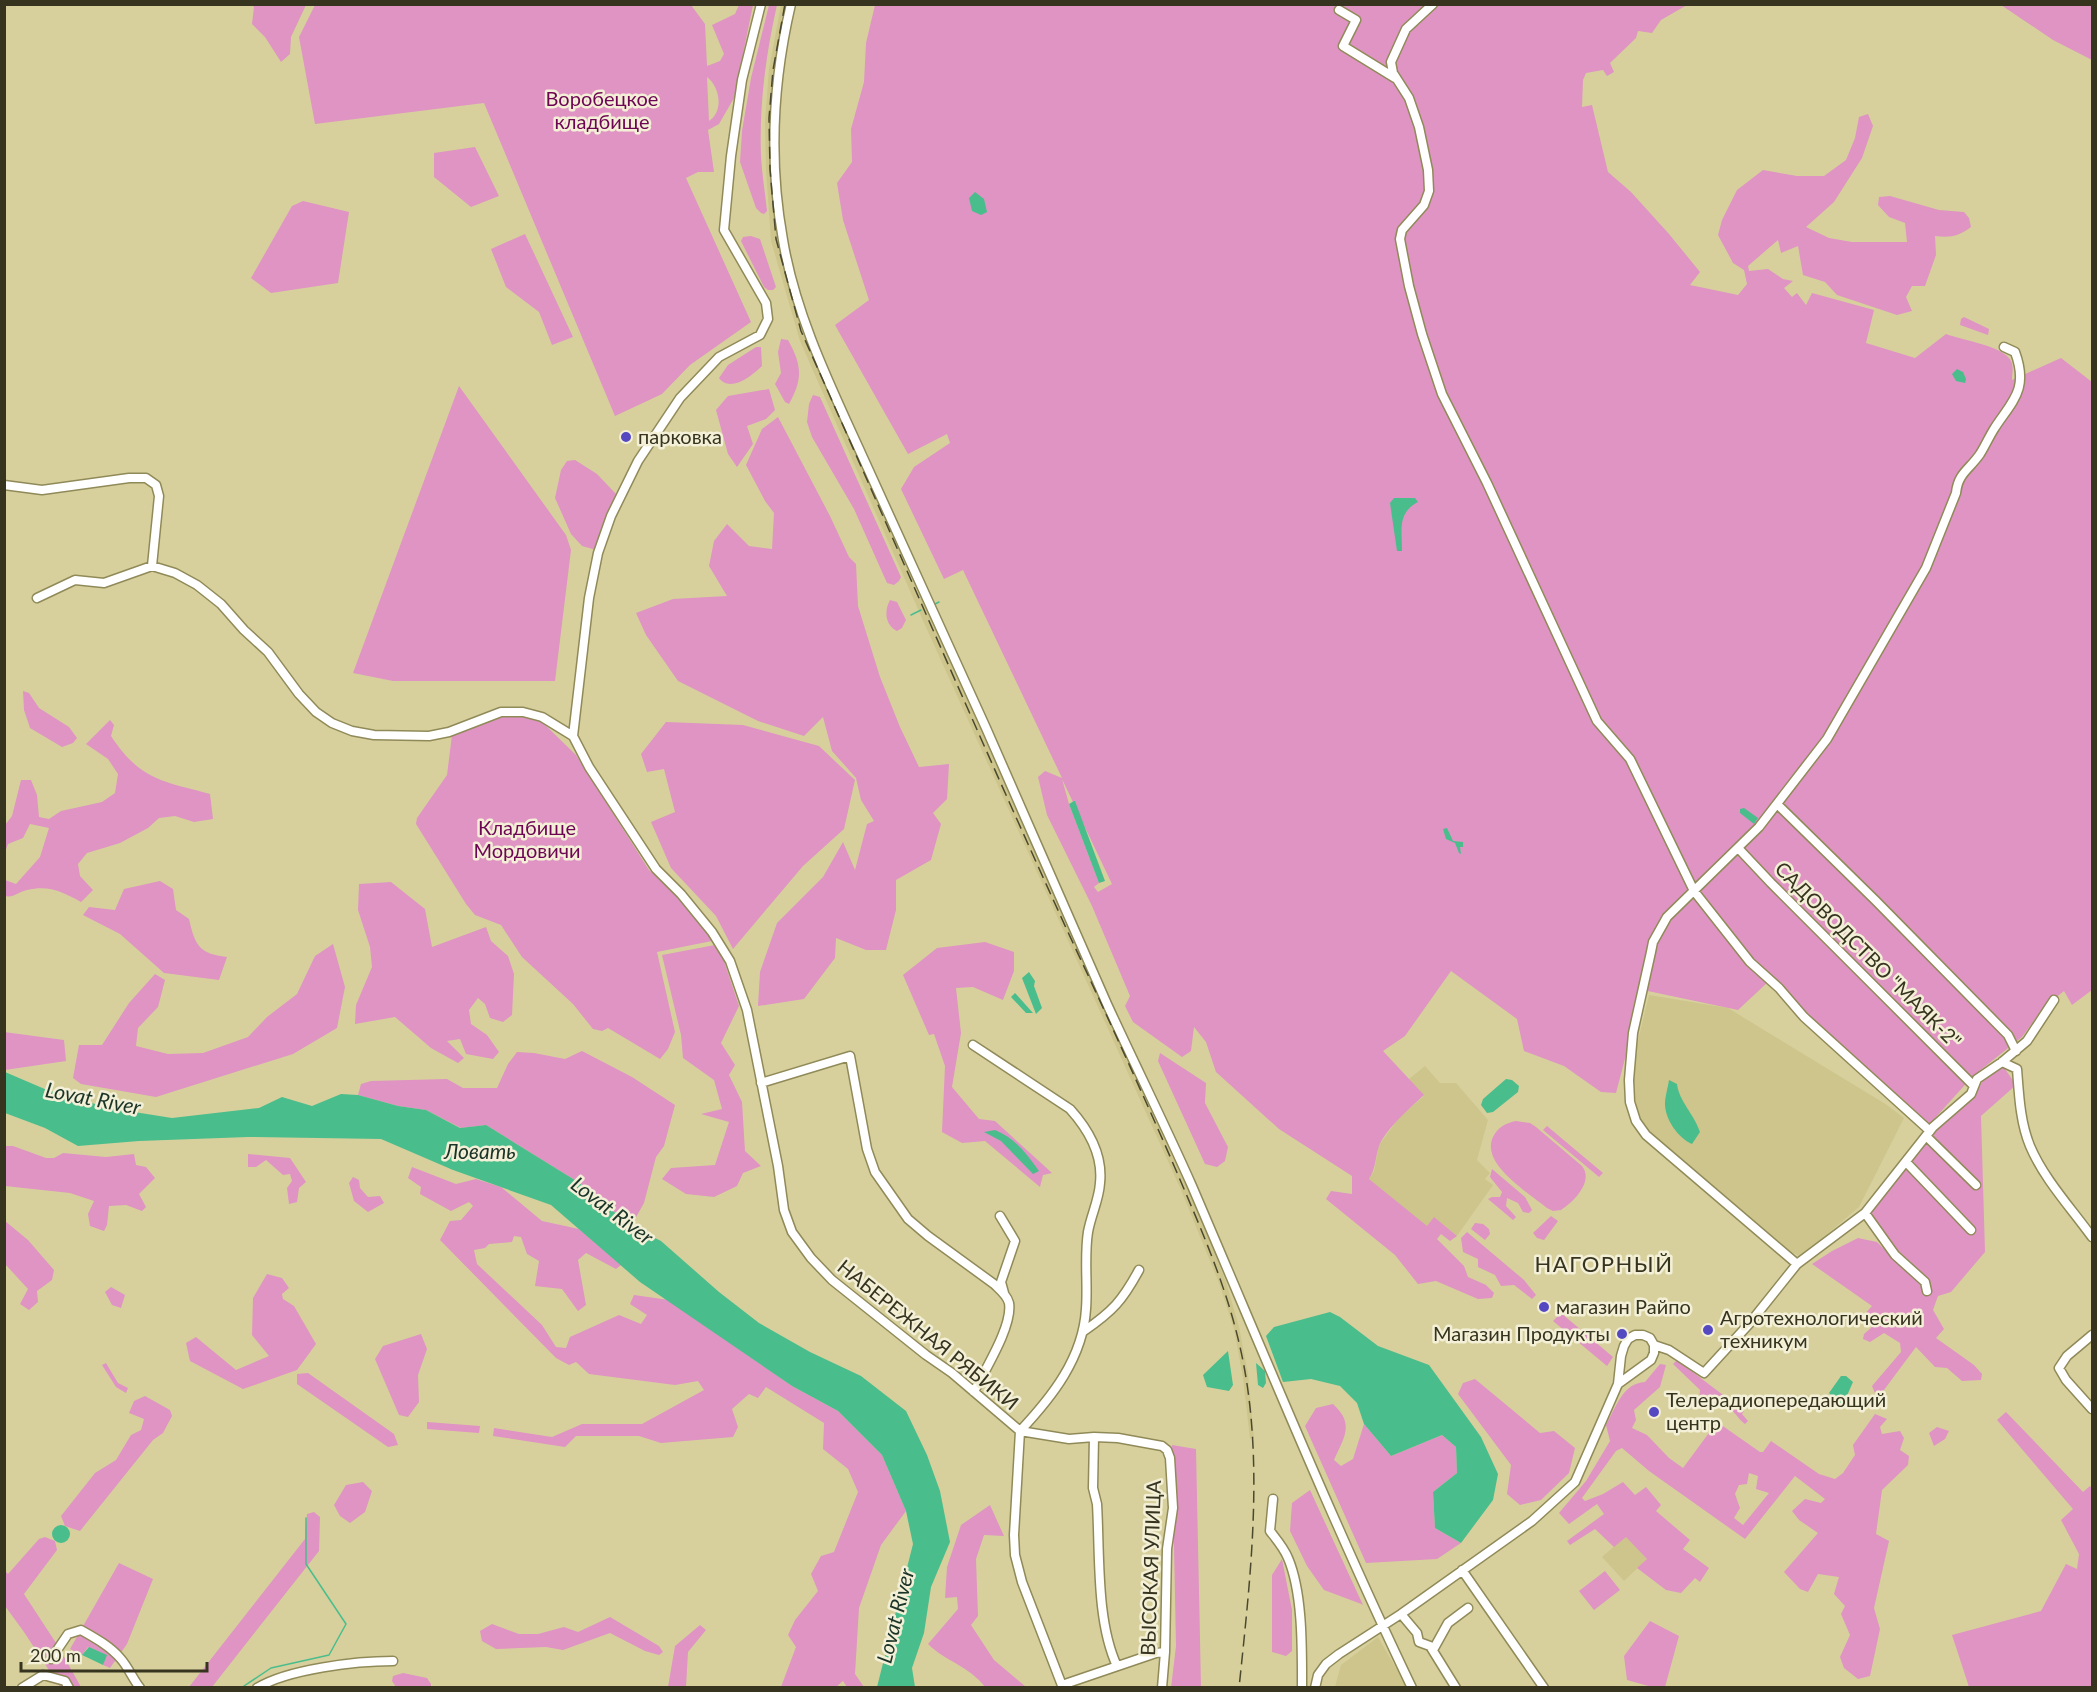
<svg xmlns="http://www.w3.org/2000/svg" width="2097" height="1692" font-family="Lato,sans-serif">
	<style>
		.built { fill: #cdc58b }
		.green { fill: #df94c3; fill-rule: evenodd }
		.water { fill: #4abd8c }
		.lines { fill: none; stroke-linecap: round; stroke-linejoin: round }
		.stream { stroke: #4abd8c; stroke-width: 1.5 }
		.minor-casing { stroke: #908a59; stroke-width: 11 }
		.minor { stroke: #fff; stroke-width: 8 }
		.rail { stroke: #4a482f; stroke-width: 1.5; stroke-dasharray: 12 6; stroke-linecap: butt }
		.poi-dot { fill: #5549c1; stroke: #f3f0d7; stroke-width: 2 }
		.labels { text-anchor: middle; stroke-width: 5; stroke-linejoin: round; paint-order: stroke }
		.park-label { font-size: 20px; fill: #6e0554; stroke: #f3f0d7 }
		.poi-label { font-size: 20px; fill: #36341f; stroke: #f3f0d7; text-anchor: start }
		.street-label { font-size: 20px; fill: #36341f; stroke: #f3f0d7 }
		.water-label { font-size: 21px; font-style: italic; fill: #1b3428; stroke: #f3f0d7 }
		.quarter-label { font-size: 22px; letter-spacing: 1.5px; fill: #36341f; stroke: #f3f0d7 }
	</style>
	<rect width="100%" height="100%" fill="#d7d09d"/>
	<path class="built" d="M781,5h8l-12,56 3,178 24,90 317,714 72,154 33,85 13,45 9,47 6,64 -4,1 -7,-61 -9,-49 -15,-46 -38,-93 -256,-565 -125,-284 -29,-100 -5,-71 -1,-49 4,-52z
		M1649,995l79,13 159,97 17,13 -45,89 -54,46 -6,3 -9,-5 -134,-114 -13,-13 -5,-11 -5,-24 3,-40z
		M1425,1066l15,17h16l32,37 -11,40 13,13 -5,6 8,6 -36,51 -22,-18 -8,9 -58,-48 5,-8 5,-26 21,-28 24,-21 -15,-17z
		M1626,1536l21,23 -23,22 -22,-24z
		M1378,1637l29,50h-72l6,-22z"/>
	<path class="green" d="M252,5h54l-15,32 -1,17 -9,8 -16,-25 -13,-13 2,-17z
		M315,5h376l14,19 2,42 13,-5 4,-7 -12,-29 23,-11 4,-9h14l-19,93 -15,26 -11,6 6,42h-16l-12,6 65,144 -61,43 -28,29 -47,22 -131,-313 -169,21 -16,-87zM707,77c13,10 17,34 2,44z
		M769,5h8c-11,49 -18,100 -16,151 1,18 4,36 6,55l-3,3 -3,-1 -5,-5 -16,-46 2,-31 9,-53z
		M875,5h812l-26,15 -9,13 -14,-2 -2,7 -26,25 4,9 -7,4 -4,-6 -17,3 -3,7 -1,27 10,-2 16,67 23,20 38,42 31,38 -10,13 48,10 9,-11 -3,-14 -11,-7 -15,-28 4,-15 15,-30 26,-20 34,6h27l22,-16 9,-22 4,-21 9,-3 5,12 -11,32 -28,44 -28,25 23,11 23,4h55l-2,-19 -16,-6 -11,-12 1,-8 11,-1 49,14 25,2 5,6 2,9c-12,9 -20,11 -36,9l1,19 -11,31h-13l-6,11 6,14 -15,4 -60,-20 -12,-13 -22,-7 -5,-29 -17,7 -3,-13 -30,26 1,5 19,-2 15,10 10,2 -9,7 8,9 5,-4 9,12 6,-12 62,17 -8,33 49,15 31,-24c16,6 58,12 65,27 3,6 1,13 1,19l49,-22 31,24v608l-20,15 -8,-14 -21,17 -21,29 -49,39 -47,52 -158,-146 -30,28 -95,-20 -27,103 -15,-1 -37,-26 -40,-15 -7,-32 -66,-48 -46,65 -22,15 41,44c-13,12 -39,35 -45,51 -4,12 -3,22 -10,33l58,47 7,-9 23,19 -7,5 -9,-7 -4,5 27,27 4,11 18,8 8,8 -2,5 -14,1 -42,-18 -18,3 -23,-29 -69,-56 5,-8 21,3v-18l-73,-47 -63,-57 -10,-30 -12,-15 -3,24 -9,6 -49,-35 -8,-16 5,-10 -38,-90 -45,-91 -9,-38 7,-6 17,7 -99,-208 -19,9 -43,-90 13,-22 36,-24 -3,-9 -39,20 -73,-129 34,-25 -26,-80 -6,-37 15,-21 -1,-33 13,-47 2,-39zM1062,779l50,105 -14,8 -4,-5 5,-4 -30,-79z
		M2001,5h91v55l-39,-20z
		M475,147l24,49 -28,11 -37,-30v-24z
		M303,201l46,11 -11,71 -67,10 -20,-15 41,-72z
		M525,234l48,103 -21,8 -13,-33 -33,-25 -15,-38z
		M751,236l9,3 16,48 -3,3h-5l-4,-3 -23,-46 2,-4z
		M1964,317l25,12 -1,6 -28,-10 1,-6z
		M781,339l7,1c14,25 15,39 1,64l-4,-2 -10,-18 6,-11 -3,-21z
		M756,347h5l1,19c-10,10 -32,27 -43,12l9,-13z
		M459,386l107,149 5,15 -16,131h-162l-40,-8z
		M769,389l6,21 -9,9 -19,7 6,18 -16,23 -9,-13 -12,-44 12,-14z
		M813,395l7,2 81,180 -2,4 -5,4 -7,-2 -33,-74 -42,-72 -5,-15 2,-18z
		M778,417l52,99 19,41 7,7 2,42 22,71 20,50 19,40 30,-3 -2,35 -14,14 8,11 -10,36 -35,20v30l-10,40h-20l-30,-12 -1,20 -31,41 -46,7 2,-34 17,-49 46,-46 20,-35 12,28 12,-46 7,-3 -13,-21 -5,-22 -24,-27 -9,-34 -19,19 -46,-15 -80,-40 -32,-46 -10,-22 37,-14 54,-3 -18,-30 5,-25 13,-17 22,22 23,3 2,-36 -9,-12 -19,-36 16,-36z
		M575,460l22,14 19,20 -15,35 -5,21 -14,-4 -11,-12 -16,-36 6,-28 6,-9z
		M890,600l7,2 9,18 -4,8 -5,3c-12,-6 -13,-20 -7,-31z
		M23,691l6,2 10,15 30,19 8,11 -4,5 -11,4 -32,-19 -6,-18z
		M521,715l19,5 36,35 73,115 22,19 37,43 4,9 -55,11 18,80 -7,17 -8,10 -52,-31 -6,3 -9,-2 -20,-25 -51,-47 -21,-32 -26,-10 -9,-11 -50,-80 1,-6 30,-43 5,-40 48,-19z
		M110,720l4,5 -3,11c29,44 51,45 99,58l3,25 -19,3 -19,-6 -16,2 -11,10 -28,15 -33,10 -9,11 2,12 13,14 -12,12c-19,-10 -31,-17 -54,-12 -9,2 -13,8 -22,6v-16l11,4 24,-27 9,-29 -19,-4 -7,14 -15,6 -3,8v-27l7,-9 9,-36h10l6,15 2,22 10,2 12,-8 41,-9 13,-9 3,-19 -10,-15 -22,-15z
		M666,722l77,3 76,21 36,34 -11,49 -41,37 -70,83 -17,-33 -45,-48 -20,-46 24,-10 -11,-43 -17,3 -6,-18z
		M160,881l13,8 3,21 13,9c6,26 10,35 38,38l-8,23 -55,-7 -44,-39 -37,-19 6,-8 26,3 9,-21z
		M391,882l34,27 7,38 54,-20 5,14 17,15 6,18 -2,41 -9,7 -13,-4 -5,-14 -7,-6 -9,12 2,14 16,11 12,17 -6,7 -27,-5 -6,-15 -13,2 17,17 -6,5 -27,-15 -36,-31 -40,7 1,-19 16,-38 -2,-20 -12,-37 1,-26z
		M985,942l29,10v19l-11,29 -30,-13 -17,1 5,45 -9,54 27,32 16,2 57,52 -9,2 -3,12 -55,-46 -23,2 -20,-11 3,-66 -11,-32 -5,1 -26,-60 34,-27z
		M333,944l12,43 -8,41 -44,26 -137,43 -75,-13 -8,-6 6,-33h23l27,-42 26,-29 10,6 -7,27 -20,21 -2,18 32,8 35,-1 45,-16 19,-20 30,-23 18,-38z
		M715,945l9,16 15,45 -18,37 14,22 -6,10 13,27 3,49 16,15 -18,7 -6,13 -23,11 -28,-3 -24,-15 9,-11 44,-3 14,-43 -28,-8 21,-5 -8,-29 -31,-22 -2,-23 -19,-80z
		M4,1032l60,8 2,21 -61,9z
		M582,1051l50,26 43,28 -11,41 -8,11 -12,46 -13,23 -53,-44 -92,-57 -25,3 -35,-18 -28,-4 -40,-11 3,-11 10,-3 76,-2 16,9h34l11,-24 9,-12 17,1 31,6z
		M1160,1053l46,30 -1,20 23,44 -3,14 -8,6 -12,-3 -47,-103z
		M2003,1066l13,19 -35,31 4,136 -34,40 -13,4 -5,14 11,19 -8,9 38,27 8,9 -1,6 -19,1 -15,-13 -12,-1 -19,-20 -35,47 -6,-1 -3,-7 29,-34 -1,-9 -16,-10 -14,9 -7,-3 1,-5 8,-7 -2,-6 -8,-4 10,-11 -60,-42 20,-13 26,-13 19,4 6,6 8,-6 -21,-30 67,-85 36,-28 9,-17z
		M1516,1121l14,2 6,4 46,39c12,15 -8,36 -21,44l-8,1 -6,-3c-18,-15 -67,-44 -54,-71 5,-10 13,-14 23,-16z
		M1547,1126l56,47 -4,4 -56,-47z
		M5,1146h8l33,12h8l9,-5 43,4 28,-3 2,11 10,2 9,11 -16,16 7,13 -4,4 -16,-6 -17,1 -2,19 -3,6 -14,-5 -2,-12 6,-13 -24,-8 -65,-7z
		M248,1154l42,4 16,24 -7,6 -2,14 -8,2 -2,-16 5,-7 -2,-7 -7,1 -17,-15 -10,7h-8z
		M412,1167l44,17 20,-5 25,8 41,34 37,8 42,36 -5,4 -30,-16 -8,7 8,45 -8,6 -16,-22 -27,-3 4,-25 -12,-7 -6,-17 -7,-1 -2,6 -23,2 -4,4 -11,2 3,14 65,61 14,22 10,1 4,-11 49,-22 22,9 6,-9 -17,-11 4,-9 35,5 123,86 46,25 44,44 24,56 -25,34 -22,63 -4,66 9,13h-17l-4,-6 -7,6h-55l15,-40 -8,-12 7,-15 23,-29 -7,-17 10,-18 13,-4 24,-60 -10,-23 -25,-20 1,-26 -58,-36 -8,11 -9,-4 -17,15 6,18 -5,10 -72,6 -22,-7h-63l-11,11 -72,-11 1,-8 58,9 30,-13h60l62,-34 -6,-9 -23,4 -86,-11 -13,-12 -7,3 -13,-7 -116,-118 10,-19 11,-1 12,-14 -4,-4 -18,9 -31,-17 1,-7 -13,-9z
		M1492,1169l33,28 7,13 -3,3 -6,-1 -5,-9 -11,-5 -1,8 10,11 -3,3 -25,-21 4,-2h8l2,-5 -12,-15z
		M353,1177l6,3 1,8 8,9 12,-1 4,7 -16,9 -14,-11 -5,-18z
		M1551,1216l7,5 -14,19 -7,-2 -4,-5z
		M5,1221l23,19 26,30 -2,10 -15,11 1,11 -9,8 -9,-6 8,-15 -23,-25z
		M1475,1223l8,1 6,5 1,5 -5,6 -14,-11z
		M1467,1232l57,48 12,15 -4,4 -18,-14 -13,1 -6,-11 -17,-8v-8l-15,-7 -2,-14z
		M267,1274l15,4 7,10 -7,6 1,5 11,7 22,38 -19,26 -54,19 -53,-28 -4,-18 10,-6 40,33 33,-14 -17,-21 1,-37z
		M111,1287l14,8 -4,13 -9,-3 -7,-13z
		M1561,1313l52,44 -6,9 -54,-45z
		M421,1334l6,15 -9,26 1,27 -11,15 -9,-2 -24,-56 8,-13z
		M1677,1360l67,51 -2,3 6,7 -3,3c-6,-4 -9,-11 -15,-15 -7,-4 -13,-2 -19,-8l-4,3 -8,-4 1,-10 -27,-26z
		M106,1363l12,20 10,5 -2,5 -10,-6 -14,-22z
		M1660,1364l6,1 -6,22 -26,23 2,10 -4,8 15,7 22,23 14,10 34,-46 43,30h3l8,-11 48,33 16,5 8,-6 12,-18 -2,-10 22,-31 12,5 -7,8 2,7 18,-3 4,7 -4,12 9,6 -1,9 -26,25 -6,44 13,7 -15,67 6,21 -10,47 -12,3 -14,-11 -4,-11 10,-22 -9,-21 4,-8 -11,-12 5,-17 -21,-3 -10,18 -8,-3 -16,-17 34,-39 -19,-13 -7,-9 13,-12 16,4 4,-4 -30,-23 -50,63 -96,-68 -27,-23 -6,3 -34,47 3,3 18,-7 20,-12 12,13 11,-8 15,18 -5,6 34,29 -7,9 26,19 -9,14 -5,-4 -14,15 -15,-3 -29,-22 10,-9 -21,-22 -12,10 -19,-18 -25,16 -3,-4 37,-27 -7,-10 -28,20 -10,-11 27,-32 24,-40 -4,-16c10,-18 17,-42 39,-43zM1749,1473l9,3 -2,13 13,4 -26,32 -9,-7 6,-10 -5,-14 4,-9 8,-1z
		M308,1373l86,61 4,11 -10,2 -91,-63v-10z
		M1475,1379l65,54 14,-2 21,17 -6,25 -28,27 -21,5 -13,-11 4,-29 -53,-71 5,-11z
		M145,1396l25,14 2,6 -9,17 -10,7 -73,91 -15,-5 -4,-10 34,-43 21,-13 15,-25 10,-5 3,-11 -15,-6 5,-12z
		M1333,1404c22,20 11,33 1,56l7,6 12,-7 11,-35 27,32 51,-21 14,12 1,26 -24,19 2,36 26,15 -24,16 -71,4 -61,-137 11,-18z
		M2006,1412l77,80 7,-6 2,3v198h-123l-17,-52 89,-24 25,-47 11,5 2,-15 -18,-34 12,-11 -76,-89z
		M427,1422l53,4 -1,7 -52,-4z
		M1937,1427l12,4 -4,8 -11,7 -5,-13z
		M1172,1445l24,4 5,238 -30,1 5,-42z
		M363,1482l9,9 -7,21 -15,11 -10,-7 -6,-11 12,-20z
		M1310,1490l53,115h1l-40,-15 -17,-24 -17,-35 2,-28z
		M990,1505l14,31 -20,-1 -8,24 2,57 -7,9 23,35 32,27h-41c-17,-22 -39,-25 -57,-43l30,-35 -1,-12 -12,1 2,-31 14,-42z
		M314,1512l6,5 -1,34 -107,136h-23l116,-148 2,-25z
		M45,1537l10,4 2,9 -33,44 34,52 23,41h-21l-36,-55 -19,-26v-35l3,3 31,-35z
		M1282,1559l10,51v41l-6,5 -14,-4v-77z
		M119,1563l34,16 -26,65 -17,24 -7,-3 3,-10 -18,-8 -6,8 -12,-6z
		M1605,1571l15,19 -26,20 -15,-19z
		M610,1617l49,29 4,6 -4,3 -14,-4 -35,-18 -47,17 -17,-3 -50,2 -14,-8 -2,-10 12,-7 27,10h19l26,-7 14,5z
		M1650,1621l29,15 -14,51h-13l-25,-7 -3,-24z
		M700,1625l6,5 -18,22 -2,35h-18l7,-41z
		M403,1673l24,5 4,6v3h-35l-4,-6 1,-5z"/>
	<path class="water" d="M975,192l9,7 3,13 -6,3 -9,-4 -3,-13z
		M1957,369l6,3 3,7 -1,4 -9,-2 -4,-7z
		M1394,498h21l3,4c-21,11 -16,28 -16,49h-5l-7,-48z
		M1074,801h1l30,80 -6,2 -30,-79z
		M1744,808l14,10 -4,6 -14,-11v-4z
		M1447,828l6,13 10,1v5h-3l1,7 -2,-1 -4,-10 -9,-4 -3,-10z
		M1029,972l6,9 -1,5 8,22 -6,6 -14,-36z
		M1015,993l18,20h-7l-15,-16z
		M5,1072l42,18 62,18 63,10 87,-10 23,-11 30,9 29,-12 17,1 40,11 28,4 34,18 26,-3 92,57 53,44 30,15 58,51 40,31 51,29 51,24 45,35 21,44 13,36 10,51 -19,45 -7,46 -12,35 3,19h-38l36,-143 -7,-33 -24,-56 -44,-44 -46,-25 -152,-104 -89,-77 -98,-35 -72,-31 -133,-2 -109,4 -61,5 -33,-18 -40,-15z
		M1506,1079l6,1 7,6 -1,6 -25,20 -6,1 -6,-8 2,-6z
		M1669,1080l8,4c2,17 17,30 23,48l-8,12c-14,-6 -27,-25 -27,-40 0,-7 3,-17 4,-24z
		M995,1130c21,9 31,23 44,41l-6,3 -32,-33 -17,-9z
		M1330,1312l10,5 38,29 51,19 52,72 17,37 -5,26 -32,43 -26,-15 -2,-36 24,-19 -1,-26 -14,-12 -51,21 -27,-32 -7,-21 -17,-17 -29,-7 -28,3 -17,-46 8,-9z
		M1228,1351l5,34 -4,6 -22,-4 -4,-12z
		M1256,1363l9,8 1,12 -3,5 -5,-3z
		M1841,1376h5l7,6 -7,16 -6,6 -11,-11z
		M52 1534a9 9 0 1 1 18 0a9 9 0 1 1-18 0Z
		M89,1647l18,8 -4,10 -21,-10z"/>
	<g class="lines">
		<path class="stream" d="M935,604l4,-2
			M911,615l10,-5
			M241,1688l30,-20 58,-13 17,-31 -40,-60v-46"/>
		<g class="minor-casing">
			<path id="minor" d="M791,4c-18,77 -22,159 -8,236 13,78 50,151 82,222 40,89 81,177 121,266 41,92 80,184 121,276 28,61 58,121 85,182 72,168 141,337 220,502
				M1433,4l-27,25 -15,33 2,11 16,25 10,29 9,43 1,21 -5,14 -22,25 -2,9 9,47 13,48 20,60 45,89 110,238 33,38 64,132 56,71 29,26 25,29 126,114
				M1339,10l17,10 -13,26 52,32
				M4,485l38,5 87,-12h17l10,7 3,11 -7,70
				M152,566l23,7 22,12 24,19 23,26 24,22 31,42 17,18 16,11 20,8 22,4 55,1 20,-4 52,-20h22l19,5 31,19 16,31 67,102 25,25 31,38 18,29 17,49 31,156 6,44 8,22 19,26 21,22 94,75 26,18 68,58
				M37,598l38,-18 29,3 48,-17
				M573,736l16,-138 9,-45 13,-37 27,-55 42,-63 39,-41 41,-22 8,-16 -2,-16 -42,-73 7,-74 11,-76 19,-76
				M1777,804l98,96 133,135 8,16
				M1738,848l33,35 203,203
				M973,1045l97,64c18,20 33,46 30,74 -1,17 -9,32 -12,49 -4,25 0,52 -2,77 -3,49 -34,88 -66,122
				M2002,1062l15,7c2,25 3,53 13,77 14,33 41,62 62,91
				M761,1083l89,-27 17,93 8,23 33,47 20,17 66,48c6,6 13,11 15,19 4,23 -25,68 -35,89
				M1926,1136l50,49
				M1906,1162l65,68
				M1865,1213l30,42 30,27 2,9
				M1000,1216l15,25 -14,41 3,11
				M1797,1264l-151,-129 -10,-14 -6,-19 -1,-22 4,-47 18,-81 2,-10 14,-25 92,-90 68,-88 99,-171 30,-75c2,-20 13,-23 24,-39 5,-8 9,-17 14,-25 18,-28 35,-39 21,-77l-11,-5
				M1084,1331c29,-20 38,-30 55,-61
				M2092,1335l-25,21 -8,12 7,12 26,29
				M1654,1345l15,5 35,23 45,-49 48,-60 68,-51 68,-86 38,-33 6,-15 25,-17 25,-21 27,-41
				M1020,1431l49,8 25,-2 24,1 44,8 5,4 3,8 3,50 -6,41 -2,103 -3,36
				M1020,1431l-6,104 1,20 7,27 41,106
				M1094,1437l-1,51 4,16c3,50 -1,117 20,162
				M1273,1499l-3,32c7,9 14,17 18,27 15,35 14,92 14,130
				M1462,1570l82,118
				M1401,1614l16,19 2,9 11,4 26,42
				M1433,1650l15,-27 20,-15
				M51,1659l17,-25 13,-4c14,8 29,16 40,29 7,8 12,20 19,29
				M1062,1685l94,-32 9,-1
				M22,1688l21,-13 22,6 4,7
				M257,1688c31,-19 100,-27 136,-27
				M1315,1688l3,-13 8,-11 13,-10 62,-40 131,-93 43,-39 43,-98 3,-28 3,-10 4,-7 7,-4h8l7,3 4,7v8l-3,7 -33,24"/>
		</g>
		<use href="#minor" class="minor"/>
		<path class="rail" d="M785,4l-12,66 -4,48 1,51 6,70 25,92c89,199 175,400 266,599 40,86 80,172 117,259 24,56 47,111 59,172 21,106 7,220 -4,327"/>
	</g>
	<g class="poi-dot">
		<circle cx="626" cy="437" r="6"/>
		<circle cx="1544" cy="1307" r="6"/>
		<circle cx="1708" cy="1330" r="6"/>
		<circle cx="1622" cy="1334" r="6"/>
		<circle cx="1654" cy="1412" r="6"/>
	</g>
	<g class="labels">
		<g class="park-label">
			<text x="602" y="106">Воробецкое<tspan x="602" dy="23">кладбище</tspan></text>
			<text x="527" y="835">Кладбище<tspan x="527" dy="23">Мордовичи</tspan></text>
		</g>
		<g class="poi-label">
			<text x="638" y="444">парковка</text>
			<text x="1556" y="1314">магазин Райпо</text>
			<text x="1720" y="1325">Агротехнологический<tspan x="1720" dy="23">техникум</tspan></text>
			<text x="1610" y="1341" text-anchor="end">Магазин Продукты</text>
			<text x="1666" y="1407">Телерадиопередающий<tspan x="1666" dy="23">центр</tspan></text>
		</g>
		<g class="street-label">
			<text transform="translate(1868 955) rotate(45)" y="7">САДОВОДСТВО "МАЯК-2"</text>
			<text transform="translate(928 1335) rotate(39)" y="7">НАБЕРЕЖНАЯ РЯБИКИ</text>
			<text transform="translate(1151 1568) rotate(-88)" y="7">ВЫСОКАЯ УЛИЦА</text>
		</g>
		<g class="water-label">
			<text transform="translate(93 1099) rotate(11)" y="7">Lovat River</text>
			<text x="480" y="1159">Ловать</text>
			<text transform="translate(612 1211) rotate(37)" y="7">Lovat River</text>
			<text transform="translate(896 1616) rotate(-76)" y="7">Lovat River</text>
		</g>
		<g class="quarter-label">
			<text x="1604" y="1272">НАГОРНЫЙ</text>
		</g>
	</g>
	<rect width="2097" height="1692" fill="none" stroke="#36341f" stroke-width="12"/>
	<path d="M21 1662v9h186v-9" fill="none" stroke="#36341f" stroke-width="3"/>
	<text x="30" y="1662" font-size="18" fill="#36341f" stroke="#f3f0d7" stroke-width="4.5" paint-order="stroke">200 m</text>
</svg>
